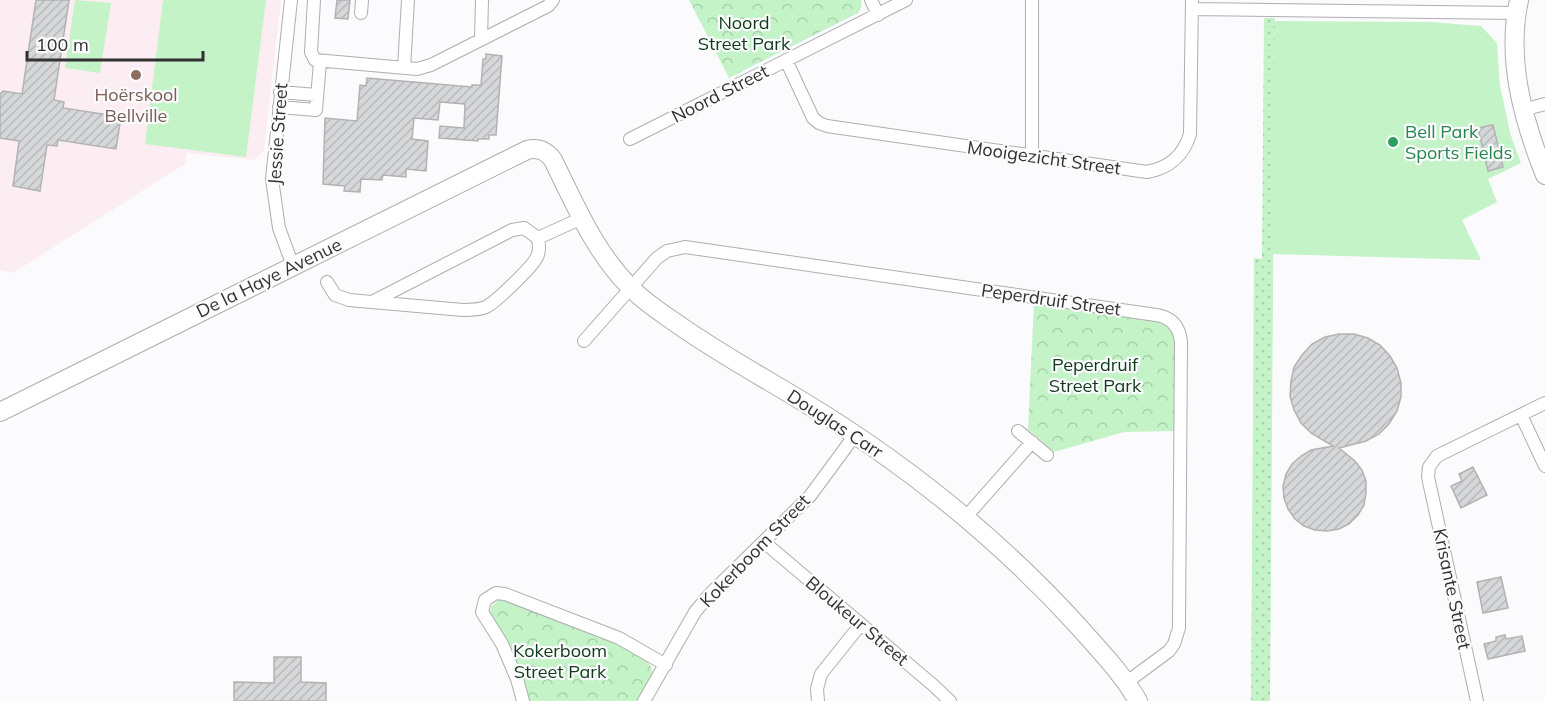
<svg xmlns="http://www.w3.org/2000/svg" width="1545" height="701" font-family="Mulish,sans-serif">
	<style>
		.education { fill: #fcedf3 }
		.grass { fill: url(#grass-dots) }
		.park { fill: url(#park-crowns) }
		.garden { fill: #c3f3c7 }
		.building { fill: url(#building-hatch); stroke: #b2b2b5; stroke-width: 1.5 }
		.lines { fill: none; stroke-linecap: round; stroke-linejoin: round }
		.street-casing { stroke: #aeaeb1; stroke-width: 14 }
		.secondary-casing { stroke: #aeaeb1; stroke-width: 20 }
		.street { stroke: #fff; stroke-width: 12 }
		.secondary { stroke: #fff; stroke-width: 18 }
		.education-dot { fill: #8d6e63; stroke: #fbfbfe; stroke-width: 2 }
		.leisure-dot { fill: #2e9e5b; stroke: #fbfbfe; stroke-width: 2 }
		.labels { text-anchor: middle; stroke-width: 4.5; stroke-linejoin: round; paint-order: stroke }
		.park-label { font-size: 18px; fill: #0f3a18; stroke: #fbfbfe }
		.street-label { font-size: 18px; fill: #313132; stroke: #fbfbfe }
		.education-label { font-size: 18px; fill: #785e54; stroke: #fbfbfe }
		.leisure-label { font-size: 18px; fill: #27864d; stroke: #fbfbfe; text-anchor: start }
	</style>
	<defs>
		<pattern id="grass-dots" width="8" height="8" patternUnits="userSpaceOnUse" patternTransform="scale(1.5)"><rect width="8" height="8" fill="#c3f3c7"/><path d="M2 2h.1M6 6h.1" fill="none" stroke="#a8d1ab" stroke-width="1.8" stroke-linecap="round"/></pattern>
		<pattern id="park-crowns" width="20" height="18" patternUnits="userSpaceOnUse" patternTransform="scale(1.5)"><rect width="20" height="18" fill="#c3f3c7"/><path d="M2 6a3 3 0 1 1 6 0M12 15a3 3 0 1 1 6 0" fill="none" stroke="#a8d1ab"/></pattern>
		<pattern id="building-hatch" width="6" height="6" patternUnits="userSpaceOnUse" patternTransform="scale(1.5)"><rect width="6" height="6" fill="#d6d7d9"/><path d="M-1 1l2-2M0 6l6-6M5 7l2-2" fill="none" stroke="#b8b9bb"/></pattern>
	</defs>
	<rect width="100%" height="100%" fill="#fbfbfe"/>
	<path class="education" d="M0,0h281l-17,151 -11,9 -66,-7 -2,11 -172,109 -13,-3z"/>
	<path class="grass" d="M1264,18h11v3l-5,680h-19l3,-443 8,1z"/>
	<path class="park" d="M689,0h172l1,6 -4,7 -129,65z
		M1034,302l127,19c9,5 12,11 14,21v89l-51,1 -70,20 -26,-23z
		M500,599h4c25,9 139,47 147,68 5,11 -8,25 -13,34h-109l-12,-37 -28,-49 2,-8z"/>
	<path class="garden" d="M75,0l36,3 -11,70 -35,-5z
		M163,0h103l-20,157 -101,-13z
		M1275,21l156,1 50,4 16,17 3,43 11,50 10,27 -33,16 9,23 -35,18 19,40 -209,-6z"/>
	<path class="building" d="M36,0h33l-15,100 10,2 -1,6 58,9 -5,32 -58,-9 -1,6 -10,-1 -7,46 -27,-5 6,-45 -19,-3v-45h2l1,-2 19,3z
		M337,0h13l-2,19 -13,-1z
		M486,54l16,2 -6,79h-7v4h-11v2l-39,-3 1,-12 24,2 1,-24 -25,-2 -2,18 -24,-2 -2,21 16,2 -2,30 -20,-2v8l-23,-2 -1,5 -21,-1 -1,13 -16,-1 1,-5 -22,-2 2,-66 32,3 3,-36 6,1 1,-8 105,9v-2h9l2,-26h3z
		M1493,125l10,42 -15,4 -10,-43z
		M1339,334h15l14,4 12,7 10,11 7,12 4,15v14l-4,14 -8,13 -10,10 -13,7 -27,7 16,13 7,9 4,11v12l-2,12 -6,10 -9,9 -10,5 -12,2 -12,-1 -11,-4 -9,-7 -7,-10 -4,-11 -1,-12 3,-12 6,-10 9,-8 10,-6 22,-4 -22,-13 -10,-10 -7,-13 -4,-14 1,-15 3,-14 8,-12 10,-11 13,-7z
		M1473,467l14,28 -26,13 -10,-22 11,-5 -3,-7z
		M1501,577l7,31 -25,5 -6,-31z
		M1505,635l1,4 16,-3 3,15 -37,8 -4,-15 12,-3v-4z
		M274,657h27v25l25,1v18h-92v-19l40,1z"/>
	<g class="lines">
		<g class="street-casing">
			<path id="street" d="M291,0l-19,179 7,49 14,38
				M314,0l-3,52 4,8 102,9 14,-4 105,-53 12,-6 5,-6
				M871,0l7,15
				M1032,0v156
				M1192,9l324,4
				M361,13l1,-13
				M481,39l1,-39
				M786,60l27,58 6,5 8,3 320,46c22,-4 37,-17 43,-38l2,-134
				M404,68l4,-68
				M280,92l37,3
				M279,107l37,3 4,-48
				M1523,110l22,-6
				M630,139l276,-139
				M538,238l44,-20
				M327,282l8,13 14,5 114,10c8,0 16,0 23,-3 10,-5 46,-40 51,-50 3,-6 2,-12 1,-19l-14,-10 -12,2 -140,72
				M584,341l73,-83 10,-7 18,-4 471,68c15,2 23,11 25,26l-2,287 -5,16 -5,7 -42,31
				M1521,415l24,51
				M1018,431l29,24
				M965,518l67,-76
				M764,542l169,143 17,16
				M523,701l-6,-22 -15,-35 -20,-32 3,-12 11,-7 9,1 114,44 47,27
				M644,701l51,-89 14,-17 101,-99 45,-61
				M818,701l-1,-12 4,-15 40,-50
				M1477,701l-49,-224 1,-10 8,-11 108,-53"/>
		</g>
		<g class="secondary-casing">
			<path id="secondary" d="M1519,0c-13,59 4,120 26,175
				M0,412l527,-262c11,-3 20,1 26,10 22,44 41,91 77,127 13,14 30,25 46,36 42,30 87,54 131,81 100,61 193,136 272,223 21,24 43,46 59,74"/>
		</g>
		<use href="#street" class="street"/>
		<use href="#secondary" class="secondary"/>
	</g>
	<circle class="education-dot" cx="136" cy="75" r="6"/>
	<circle class="leisure-dot" cx="1393" cy="142" r="6"/>
	<g class="labels">
		<g class="park-label">
			<text x="744" y="29">Noord<tspan x="744" dy="21">Street Park</tspan></text>
			<text x="1095" y="371">Peperdruif<tspan x="1095" dy="21">Street Park</tspan></text>
			<text x="560" y="657">Kokerboom<tspan x="560" dy="21">Street Park</tspan></text>
		</g>
		<g class="street-label">
			<text transform="translate(720 94) rotate(-27)" y="6">Noord Street</text>
			<text transform="translate(278 134) rotate(-86)" y="6">Jessie Street</text>
			<text transform="translate(1044 158) rotate(8)" y="6">Mooigezicht Street</text>
			<text transform="translate(269 278) rotate(-26)" y="6">De la Haye Avenue</text>
			<text transform="translate(1051 300) rotate(8)" y="6">Peperdruif Street</text>
			<text transform="translate(835 424) rotate(33)" y="6">Douglas Carr</text>
			<text transform="translate(755 551) rotate(-46)" y="6">Kokerboom Street</text>
			<text transform="translate(1452 589) rotate(78)" y="6">Krisante Street</text>
			<text transform="translate(857 621) rotate(40)" y="6">Bloukeur Street</text>
		</g>
		<g class="education-label">
			<text x="136" y="101">Hoërskool<tspan x="136" dy="21">Bellville</tspan></text>
		</g>
		<g class="leisure-label">
			<text x="1405" y="138">Bell Park<tspan x="1405" dy="21">Sports Fields</tspan></text>
		</g>
	</g>
	<path d="M27 51v9h176v-9" fill="none" stroke="#313132" stroke-width="3"/>
	<text x="36" y="51" font-size="18" fill="#313132" stroke="#fbfbfe" stroke-width="4.5" paint-order="stroke">100 m</text>
</svg>
